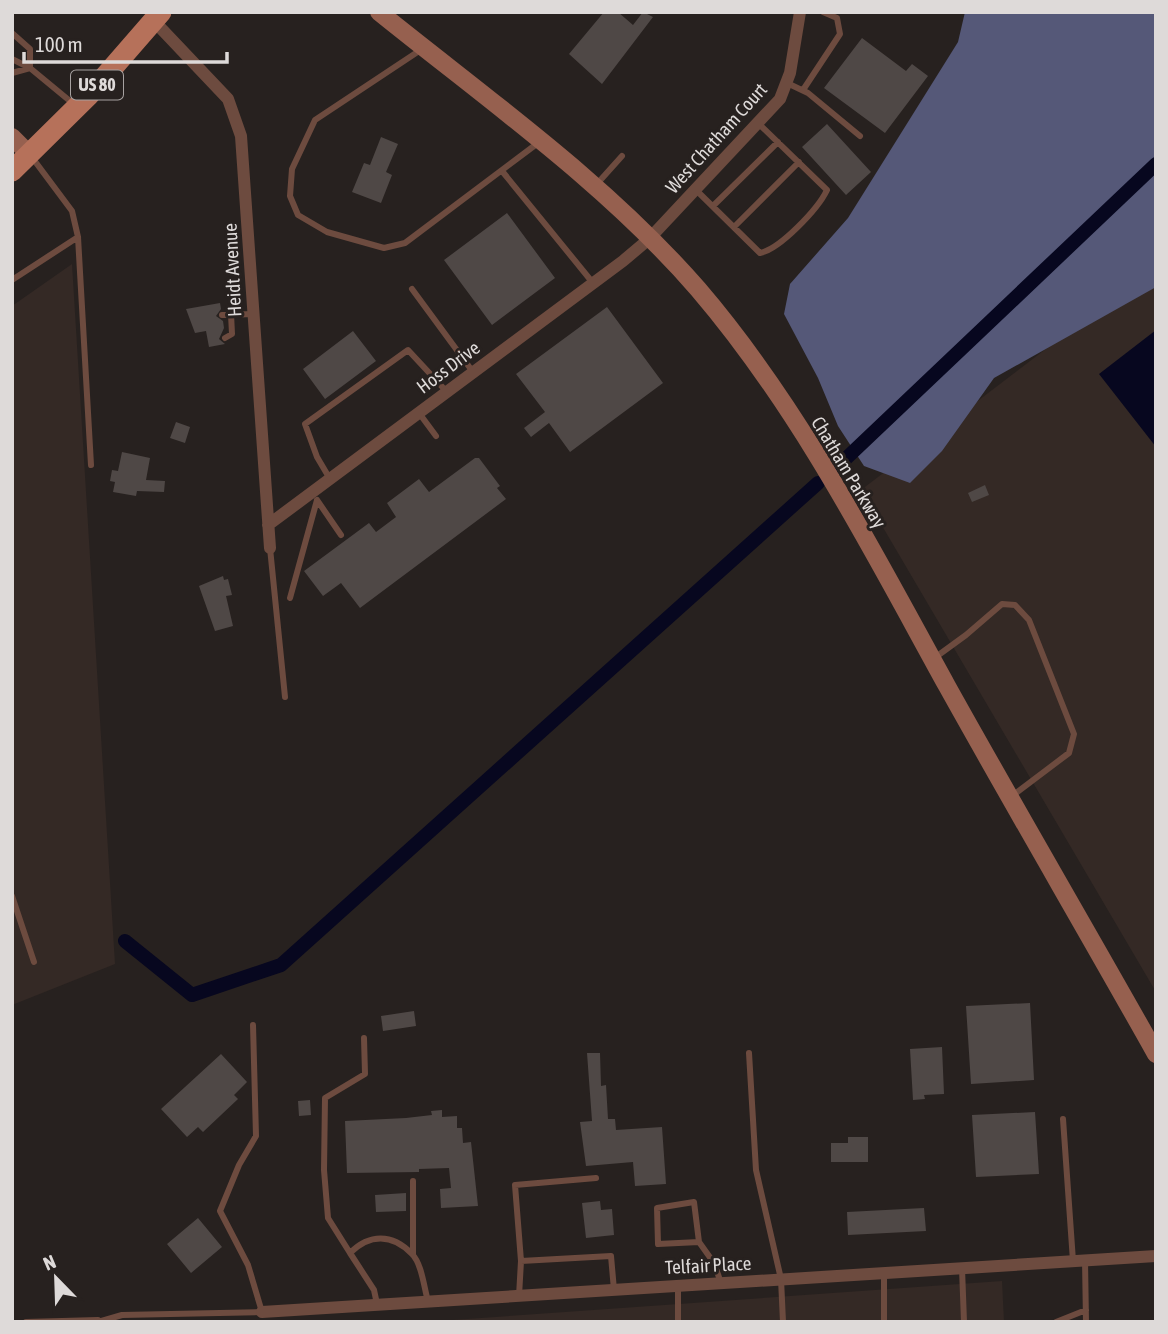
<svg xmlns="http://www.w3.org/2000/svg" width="1168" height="1334" font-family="'Asap Condensed',sans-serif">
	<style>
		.built { fill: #342925 }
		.forest { fill: #555878 }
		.water { fill: #07071f }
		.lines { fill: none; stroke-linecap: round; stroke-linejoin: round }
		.canal { stroke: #07071f; stroke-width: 14 }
		.building { fill: #4f4846 }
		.lane { stroke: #6d4b3f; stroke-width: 6 }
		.street { stroke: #6d4b3f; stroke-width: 12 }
		.secondary { stroke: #96604f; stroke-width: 18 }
		.primary { stroke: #b6715a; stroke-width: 21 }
		.labels { text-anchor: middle; stroke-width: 6; stroke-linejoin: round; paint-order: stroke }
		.shield { fill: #27211f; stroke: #a7a2a1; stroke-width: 2 }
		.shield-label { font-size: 18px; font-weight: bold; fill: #dedad9 }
		.street-label { font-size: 19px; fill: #dedad9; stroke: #27211f }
	</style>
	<rect width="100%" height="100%" fill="#27211f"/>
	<path class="built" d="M72,264l43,700 -103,41v-699z
		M1156,265v727l-295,-502z
		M1002,1281l2,41h-580z"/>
	<path class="forest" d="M965,12h191v275l-162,91 -52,73 -32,32 -46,-17 -26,-40 -20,-48 -34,-64 6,-30 58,-66 110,-176z"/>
	<path class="water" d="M1156,330v117l-57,-73z"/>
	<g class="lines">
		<path class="canal" d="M837,467l319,-303
			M125,941l67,54 89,-30 537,-482"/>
	</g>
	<path class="building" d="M604,12h14l15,13 10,-13 10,5 -51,67 -33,-30z
		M862,38l44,33 6,-7 16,12 -43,57 -61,-45z
		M827,124l44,48 -25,23 -44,-48z
		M381,137l17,7 -12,28 6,3 -11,28 -29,-11 12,-29 6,2z
		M507,213l48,65 -63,47 -48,-65z
		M220,303l1,6 -5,7 7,5 1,7 -5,11 6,5 -16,3 -3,-16 -11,2 -9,-24z
		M607,307l56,76 -93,69 -21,-29 -18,14 -7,-9 21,-16 -29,-38z
		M353,331l23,30 -51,38 -22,-30z
		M176,422l14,5 -5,16 -15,-5z
		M122,452l28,6 -4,22 19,1 -1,11 -27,-1 -1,5 -23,-4 2,-10 -5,-1 2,-11 6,1z
		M475,458h4l21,28 -3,2 9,11 -146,109 -19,-25 -18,13 -19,-25 65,-48 7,9 20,-15 -9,-14 32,-24 10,13z
		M985,485l4,10 -17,7 -4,-9z
		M223,576l1,4 4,-1 4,16 -6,1 7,30 -18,5 -16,-45z
		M1030,1003l4,77 -63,4 -5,-78z
		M414,1011l2,15 -33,5 -2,-15z
		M942,1047l2,47 -20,1 1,4 -12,1 -3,-51z
		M587,1053h13l1,33 5,-1 2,34h7l1,11 46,-3 4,57 -31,2 -2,-24 -47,4 -6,-44 12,-1z
		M221,1054l26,28 -13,13 4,4 -35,33 -5,-5 -11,10 -26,-28z
		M310,1100l1,15 -12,1 -1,-15z
		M442,1110v7l15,-1v12h5l1,15 8,-1 7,64 -37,2 -1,-19 11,-1 -2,-20 -30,1v3l-72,1 -2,-52 61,-3 26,-3 -1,-4z
		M1035,1112l4,62 -63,3 -4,-62z
		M848,1137h20v25h-37v-19h17z
		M406,1193v18l-30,1 -1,-17z
		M600,1201l1,9 11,-1 2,26 -28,3 -4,-35z
		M924,1208l2,23 -78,4 -1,-23z
		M198,1218l24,29 -31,26 -24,-29z"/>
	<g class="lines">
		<path class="lane" d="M12,33l18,16v19l-18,5
			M422,49l-107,71 -23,49 -2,27 8,19 29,17 57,16 21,-5 133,-100
			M12,59l18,9 46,38
			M787,83l21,10 52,43
			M803,90l37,-56 -3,-16 -14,-6
			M31,156l41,55 6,26 13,228
			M502,171l91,112
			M596,185l26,-29
			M696,190l64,63c20,-4 58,-44 67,-63l-68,-66
			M713,206l65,-64
			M734,227l65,-65
			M12,280l66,-43
			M412,289l61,83
			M222,315l32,-1
			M225,338l7,-4 -1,-20
			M419,413l17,23
			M330,479l-13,-22 -12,-33 103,-74 39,42
			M317,500l24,35
			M270,548l15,149
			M290,598l27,-98
			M933,659l33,-24 36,-31 13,1 14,15 45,114 -5,19 -57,43
			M12,896l22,66
			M749,1053l7,117 25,109 2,43
			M1063,1119l10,142
			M413,1181v74
			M699,1242l-41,2 -1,-36 37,-6 5,40 15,21 7,20
			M350,1253l-22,-35 -4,-48 1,-72 40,-24 -1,-36
			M1085,1260l1,62
			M521,1261l-6,-76 81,-7
			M962,1268l2,54
			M678,1286v36
			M519,1296l2,-35 90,-5 3,34
			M377,1304l-3,-14 -24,-37c19,-19 42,-20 62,1 10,10 12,34 16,47
			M26,1322l72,-2
			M98,1322l24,-7 140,-3 -14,-47 -28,-54 19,-46 17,-29 -3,-111
			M884,1322v-50
			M1056,1322l30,-12"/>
		<path class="street" d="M154,21l74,78 13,37 29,412
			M268,525l355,-264 26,-22 131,-140 10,-26 10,-61
			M262,1312l894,-56"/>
		<path class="secondary" d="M379,12c109,88 227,171 319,277 102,119 174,261 249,397 69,124 140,245 209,368
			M12,137l18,18"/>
		<path class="primary" d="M12,171l76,-75 73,-84"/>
	</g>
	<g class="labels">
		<rect class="shield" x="71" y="70.5" width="52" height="29" rx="5"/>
		<g class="shield-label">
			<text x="97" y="91">US 80</text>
		</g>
		<g class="street-label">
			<text transform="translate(716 138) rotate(-48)" y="7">West Chatham Court</text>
			<text transform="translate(232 270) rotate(-93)" y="7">Heidt Avenue</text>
			<text transform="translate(448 367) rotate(-37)" y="7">Hoss Drive</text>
			<text transform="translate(849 472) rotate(59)" y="7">Chatham Parkway</text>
			<text transform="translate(708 1265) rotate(-3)" y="7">Telfair Place</text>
		</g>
	</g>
	<rect width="1168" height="1334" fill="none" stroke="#dedad9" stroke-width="28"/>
	<g transform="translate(56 1278) rotate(337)" stroke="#27211f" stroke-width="5" paint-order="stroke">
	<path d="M0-5L12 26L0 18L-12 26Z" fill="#dedad9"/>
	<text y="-10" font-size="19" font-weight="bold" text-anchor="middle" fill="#dedad9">N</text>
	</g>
	<path d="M24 52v10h203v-10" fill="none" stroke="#dedad9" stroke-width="3.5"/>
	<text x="35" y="52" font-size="21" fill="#dedad9" stroke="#27211f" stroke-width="5" paint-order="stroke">100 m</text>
</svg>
